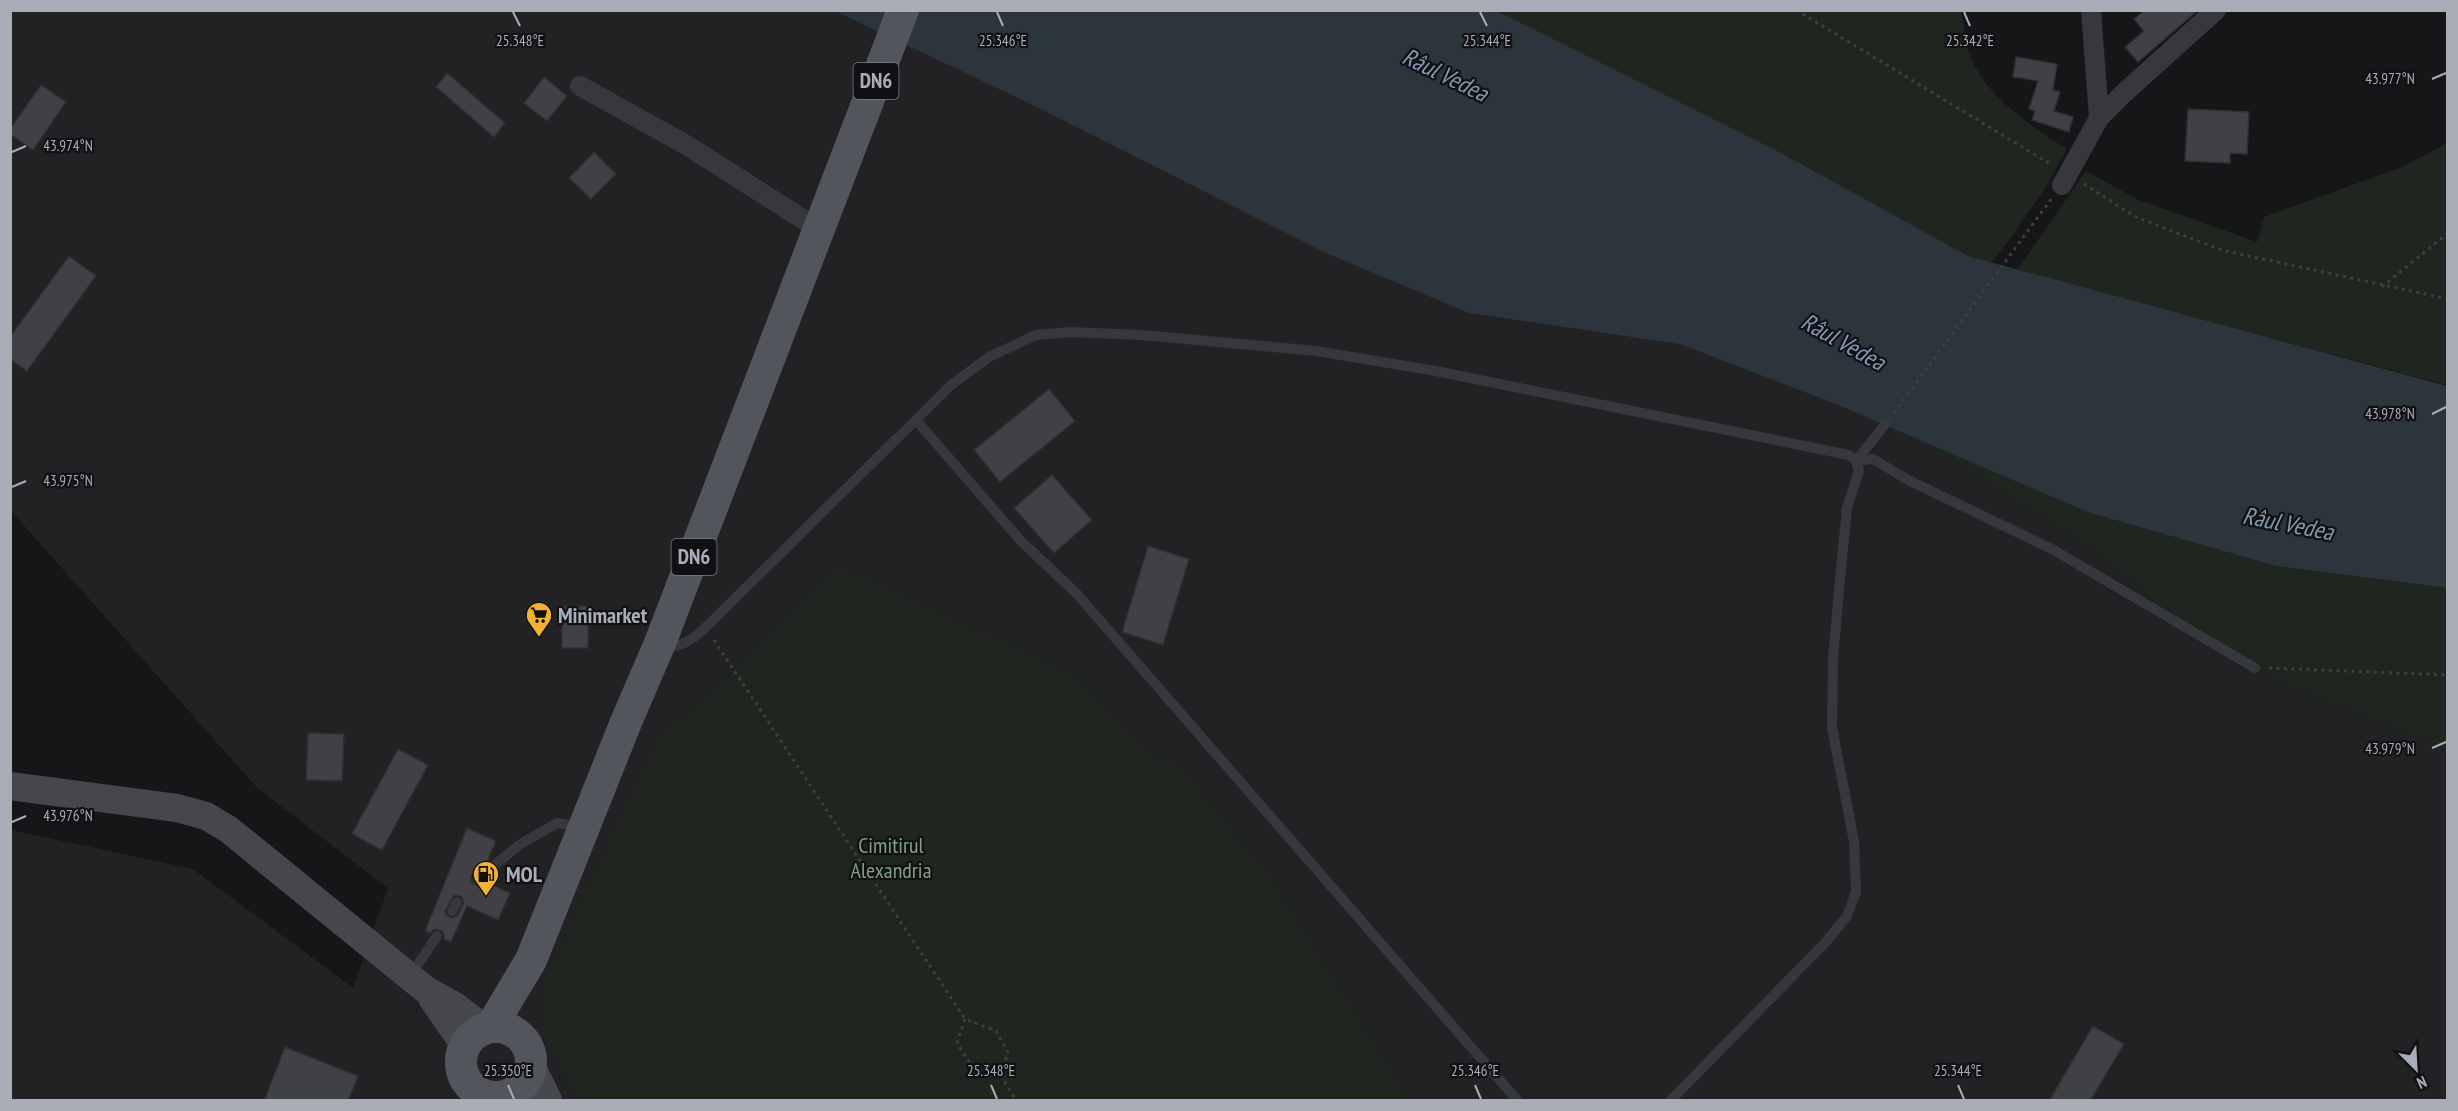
<svg xmlns="http://www.w3.org/2000/svg" width="2458" height="1111" font-family="'PT Sans Narrow',sans-serif">
	<style>
		.built { fill: #222225 }
		.green { fill: #1e261f }
		.water { fill: #2c353c }
		.building { fill: #404145; stroke: #303034; stroke-width: 1.5; fill-rule: evenodd }
		.lines { fill: none; stroke-linecap: round; stroke-linejoin: round }
		.path { stroke: #3d3f44; stroke-width: 3; stroke-dasharray: 3 4.5; stroke-linecap: butt }
		.lane { stroke: #37383d; stroke-width: 10 }
		.street { stroke: #37383d; stroke-width: 20 }
		.secondary { stroke: #45474d; stroke-width: 28 }
		.primary { stroke: #53555c; stroke-width: 32 }
		.ticks { fill: none; stroke: #a8adb8; stroke-width: 2 }
		.labels { text-anchor: middle; stroke-width: 4.5; stroke-linejoin: round; paint-order: stroke }
		.shield { fill: #111113; stroke: #7b7e86; stroke-width: 1.5 }
		.shield-label { font-size: 21px; font-weight: bold; fill: #a8adb8 }
		.poi-label { font-size: 22px; font-weight: bold; fill: #a8adb8; stroke: #111113; text-anchor: start }
		.park-label { font-size: 22px; fill: #7fa381; stroke: #111113 }
		.water-label { font-size: 24px; font-style: italic; fill: #7f9bb3; stroke: #111113 }
		.ticks-label { font-size: 15px; text-anchor: middle; fill: #a8adb8; stroke: #111113; stroke-width: 4.5; stroke-linejoin: round; paint-order: stroke }
	</style>
	<rect width="100%" height="100%" fill="#161618"/>
	<path class="built" d="M10,11h1425l491,430 173,111 67,61 78,55 203,81v351h-2436v-270l182,39 160,119 35,-100 -131,-100 -246,-277z"/>
	<path class="green" d="M1497,11h464c3,13 4,28 8,41 13,42 63,75 98,97l-26,46 -49,68 -24,-7z
		M2447,143v242l-430,-115 69,-99 53,29 118,42 7,-25 138,-50z
		M1925,441l162,71 189,54 171,22v161l-203,-81 -78,-55 -67,-61z
		M840,567l237,110 81,86 13,-7 102,126 136,218h-830l-31,-56 -6,-33 4,-27 33,-80 81,-167 70,-61z"/>
	<path class="water" d="M835,11h662l284,142 187,103 479,130v202l-171,-22 -189,-54 -246,-106 -161,-62 -211,-31 -143,-60 -285,-144z"/>
	<path class="building" d="M2145,10h53l-60,52 -13,-15 19,-16 -10,-12z
		M2016,57l41,7 -4,26 7,2 -6,19 19,6 -4,15 -37,-12 3,-9 -6,-2 9,-28 -25,-4z
		M447,73l58,50 -11,14 -58,-50z
		M544,77l23,19 -20,25 -23,-18z
		M41,85l25,17 -33,48 -23,-16v-5z
		M2188,109l61,3 -2,42 -17,-1v10l-45,-2z
		M594,152l22,22 -25,25 -22,-21z
		M69,256l27,20 -69,95 -17,-12v-22z
		M1049,389l26,32 -75,61 -26,-32z
		M1052,475l40,45 -38,33 -40,-45z
		M1148,546l41,13 -26,86 -41,-13z
		M562,606h26v42h-26z
		M308,733l36,1 -2,47 -36,-1z
		M398,749l30,16 -46,85 -30,-16z
		M467,828l29,13 -9,21 -16,14 1,7 7,3 7,-4 24,11 -12,27 -31,-14 -16,36 -7,-3v-6l-3,-3 -7,-1 -4,4 -5,-2zM454,895l7,1 3,6 -6,13 -6,3 -6,-3 -1,-4z
		M2093,1026l31,18 -34,57h-41z
		M285,1047l73,29 -10,25h-84z"/>
	<g class="lines">
		<path class="path" d="M1796,10l256,155
			M2084,184l52,33 85,33 227,49
			M2382,287l66,-54
			M1894,413l158,-215
			M714,640l251,379 31,12 12,21 -7,24
			M2269,668l179,7
			M965,1019l-8,24c13,22 17,29 44,33l15,24"/>
		<path class="lane" d="M916,420l104,120 57,54 440,506
			M1856,461l17,-2 35,21 144,69 203,119
			M1856,461l30,-38
			M663,644c16,7 31,-6 42,-16l246,-243 38,-28 47,-22 34,-3 72,3 175,16 119,20 413,84 7,6 3,10 -12,37 -7,71 -7,80 -1,69 22,113 2,51 -9,24 -22,27 -154,157
			M478,879l41,-34 38,-22 25,4
			M452,911l5,-9
			M410,976l27,-40"/>
		<path class="street" d="M2091,10l8,108
			M580,86l108,60 132,84
			M2062,185l37,-67 25,-25 92,-83"/>
		<path class="secondary" d="M10,786l167,22 29,8 22,13 198,161 29,16 30,23
			M432,998l33,48
			M531,1065l17,35
			M501,1096l5,4"/>
		<path class="primary" d="M491,1027l40,-67 95,-238 34,-79 243,-633
			M461 1062a35 35 0 1 1 70 0a35 35 0 1 1-70 0Z"/>
	</g>
	<path class="ticks" d="M513,12l7,14M997,12l6,14M1480,12l7,14M1964,12l6,14M2432,79l14,-6M12,152l14,-6M2432,414l14,-7M12,487l14,-6M2432,748l14,-6M12,822l14,-6M508,1085l6,14M991,1085l6,14M1475,1085l6,14M1958,1085l6,14"/>
	<defs>
		<g id="supermarket-pin" transform="scale(1.35)"><path d="M0 17L-7.5 6A9.5 9.5 0 1 1 7.5 6Z" fill="#f2b134" stroke="#111113"/><path d="M-6-5.5h2.5l.6 2H6L4.5 2H-2.5L-4.4-4H-6ZM-1.5 3.2a1.3 1.3 0 1 0 .1 0ZM3 3.2a1.3 1.3 0 1 0 .1 0Z" fill="#111"/></g>
		<g id="fuel-pin" transform="scale(1.35)"><path d="M0 17L-7.5 6A9.5 9.5 0 1 1 7.5 6Z" fill="#f2b134" stroke="#111113"/><path d="M-5.5-6h7V0h2V4h1.3V-2.5L3-4.5l.8-.8L6-3V5H2.5V1h-1V6h-7ZM-4.2-4.7v3.2H.2V-4.7Z" fill="#111"/></g>
	</defs>
	<g fill-rule="evenodd">
		<use href="#supermarket-pin" x="539" y="615"/>
		<use href="#fuel-pin" x="486" y="874"/>
	</g>
	<g class="labels">
		<g class="shield">
			<rect x="853.5" y="63" width="45" height="36" rx="4.5"/>
			<rect x="671.5" y="539" width="45" height="36" rx="4.5"/>
		</g>
		<g class="shield-label">
			<text x="876" y="88">DN6</text>
			<text x="694" y="564">DN6</text>
		</g>
		<g class="poi-label">
			<text x="558" y="623">Minimarket</text>
			<text x="506" y="882">MOL</text>
		</g>
		<g class="park-label">
			<text x="891" y="853">Cimitirul<tspan x="891" dy="25">Alexandria</tspan></text>
		</g>
		<g class="water-label">
			<text transform="translate(1445 75) rotate(26)" y="8">Râul Vedea</text>
			<text transform="translate(1843 342) rotate(29)" y="8">Râul Vedea</text>
			<text transform="translate(2288 524) rotate(11)" y="8">Râul Vedea</text>
		</g>
	</g>
	<g class="ticks-label">
		<text x="520" y="46">25.348°E</text>
		<text x="1003" y="46">25.346°E</text>
		<text x="1487" y="46">25.344°E</text>
		<text x="1970" y="46">25.342°E</text>
		<text x="2390" y="84">43.977°N</text>
		<text x="68" y="151">43.974°N</text>
		<text x="2390" y="419">43.978°N</text>
		<text x="68" y="486">43.975°N</text>
		<text x="2390" y="754">43.979°N</text>
		<text x="68" y="821">43.976°N</text>
		<text x="508" y="1076">25.350°E</text>
		<text x="991" y="1076">25.348°E</text>
		<text x="1475" y="1076">25.346°E</text>
		<text x="1958" y="1076">25.344°E</text>
	</g>
	<rect width="2458" height="1111" fill="none" stroke="#a8adb8" stroke-width="24"/>
	<g transform="translate(2416 1069) rotate(156)" stroke="#111113" stroke-width="4.5" paint-order="stroke">
	<path d="M0-4.5L10 22L0 15L-10 22Z" fill="#a8adb8"/>
	<text y="-9" font-size="16" font-weight="bold" text-anchor="middle" fill="#a8adb8">N</text>
	</g>
</svg>
